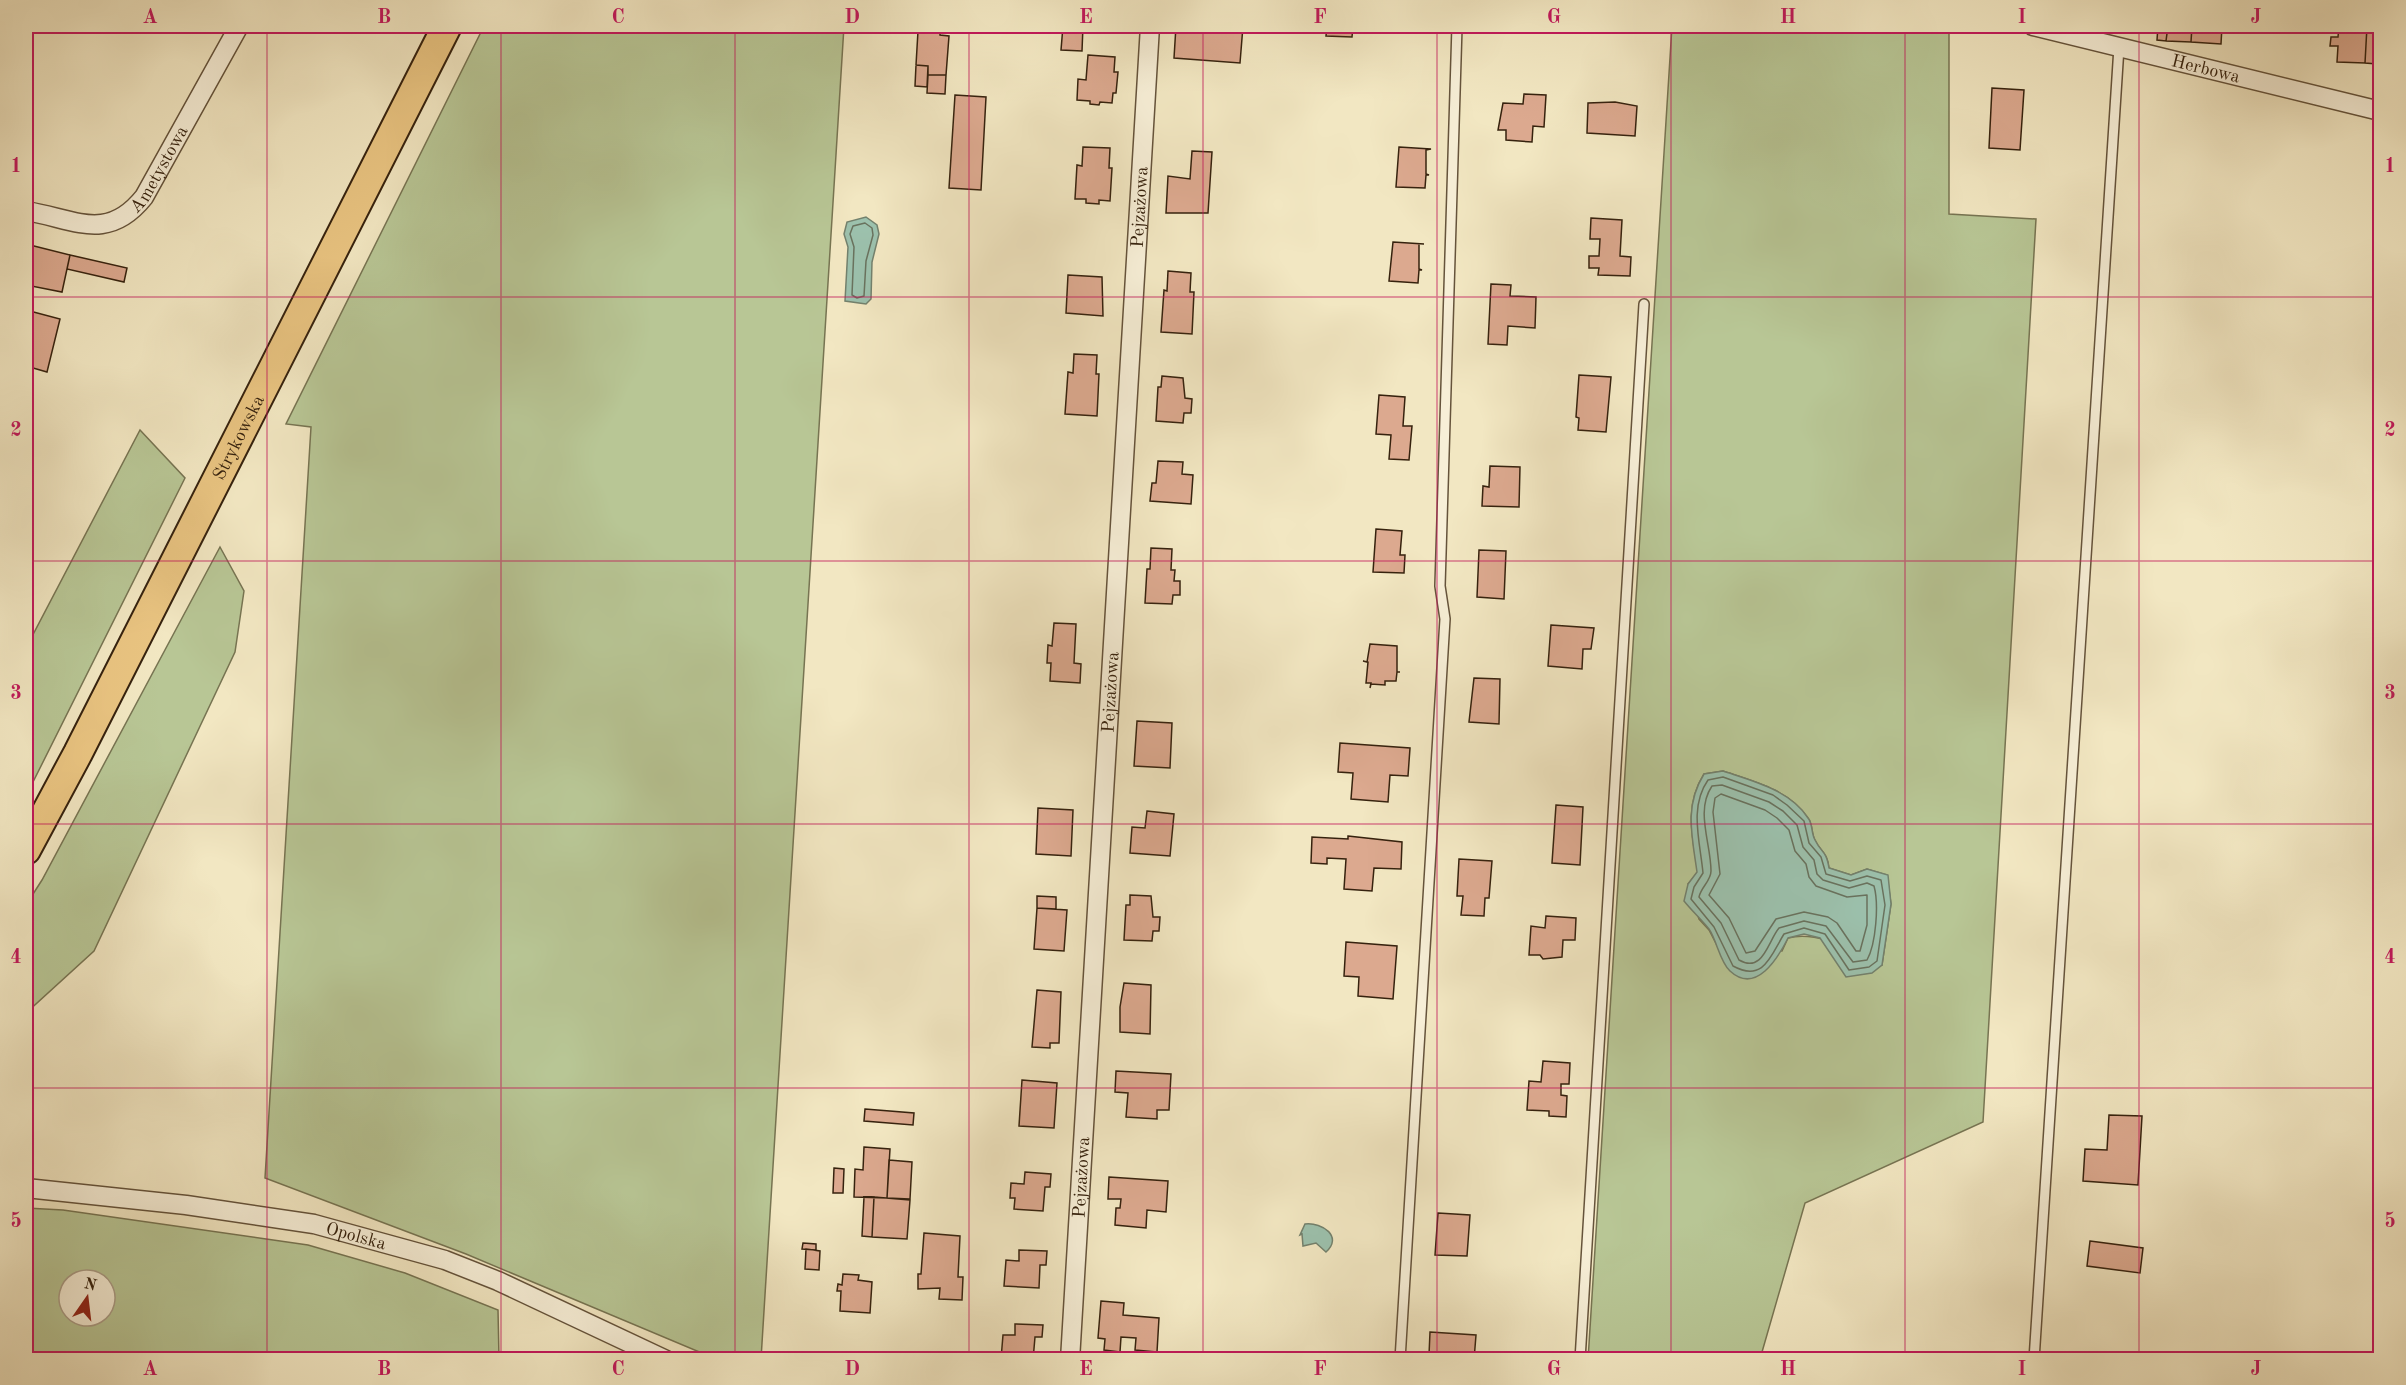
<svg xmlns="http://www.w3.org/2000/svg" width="2406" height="1385" font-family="'Old Standard TT',serif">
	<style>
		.green { fill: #b8c695; stroke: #777452; stroke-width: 1.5; fill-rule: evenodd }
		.water { fill: #9cc1ad; stroke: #73816d; stroke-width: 1.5 }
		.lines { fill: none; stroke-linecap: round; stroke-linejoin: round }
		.shore { stroke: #69725e; stroke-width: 1.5 }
		.building { fill: #dca98f; stroke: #36220e; stroke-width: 1.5 }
		.lane-casing { stroke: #65533b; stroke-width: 12 }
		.street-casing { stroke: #65533b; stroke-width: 21 }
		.primary-casing { stroke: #36220e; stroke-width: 32 }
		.lane { stroke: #f7efd7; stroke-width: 9 }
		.street { stroke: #f7efd7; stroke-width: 18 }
		.primary { stroke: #e9c481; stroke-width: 28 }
		.grid { fill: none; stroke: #c2185b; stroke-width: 1.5; stroke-opacity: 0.55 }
		.labels { text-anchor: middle; stroke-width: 4.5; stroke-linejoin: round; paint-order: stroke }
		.street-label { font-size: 18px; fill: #36220e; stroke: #f7efd7 }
		.neatline { fill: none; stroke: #c2185b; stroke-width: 2 }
		.grid-label { font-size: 20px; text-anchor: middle; font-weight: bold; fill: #c2185b }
	</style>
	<rect width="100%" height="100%" fill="#f2e7c2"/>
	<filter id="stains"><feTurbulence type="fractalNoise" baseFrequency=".00333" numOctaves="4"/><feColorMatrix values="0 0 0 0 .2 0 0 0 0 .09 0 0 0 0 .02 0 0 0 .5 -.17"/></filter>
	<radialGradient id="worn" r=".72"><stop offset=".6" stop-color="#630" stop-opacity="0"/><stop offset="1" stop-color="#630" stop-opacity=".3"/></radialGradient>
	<path class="green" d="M484,26h360l-83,1333h-45l-250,-105 -201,-76 46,-751 -25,-3z
		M1672,26h252l25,4v184l87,5 -53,903 -178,81 -45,156 -172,1zM1723,771c30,10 67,19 85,47 5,6 3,15 7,22 6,13 12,11 14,28l22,7 16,-6 20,6 4,29 -9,61c-29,-13 -62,-35 -94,-27l-6,13 -63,-2 -10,-19 -10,-11 -11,-35 10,-12c-6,-36 -14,-66 6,-98z
		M140,430l45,48 -159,318v-148z
		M220,547l24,44 -9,61 -141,299 -68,62v-108l16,-25z
		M26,1208l37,2 245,35 97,28 93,37 1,49h-473zM69,1280h36v36h-36z"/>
	<path class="water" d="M866,217l11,8 2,9 -7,28 -1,37 -5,5 -21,-3 3,-54 -4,-13 3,-12z
		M1723,771c30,10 67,19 85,47 5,6 3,15 7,22 7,14 11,10 14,28l22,7 16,-6 21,6 3,29 -9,61 -10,8 -26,4 -26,-39 -16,-4 -16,4c-10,20 -32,57 -58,33 -10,-9 -13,-30 -21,-42 -8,-10 -17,-18 -25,-28l4,-17 9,-12c-5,-36 -13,-66 7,-98z
		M1305,1224c18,-2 38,13 21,28l-10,-9 -13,3 -1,-12 -2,1z"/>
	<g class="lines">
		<path class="shore" d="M865,223l7,5 1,7 -7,26 -2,35 -7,2 -5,-3 2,-48 -4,-13 3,-8z
			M1723,777l50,18 14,10 17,16 5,22 12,14 5,17 24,7 17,-5 14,4 4,25 -8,56 -8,6 -20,3 -24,-36 -21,-6 -20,6c-13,21 -20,49 -51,32l-19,-39 -23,-28 3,-12 9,-14c-3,-32 -14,-66 5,-93z
			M1722,785l47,17 14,9 14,14 6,22 11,13 3,14 6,6 26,8 18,-5 7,3c5,18 2,58 -7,74l-14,2 -27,-36 -22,-5 -25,7c-11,13 -16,46 -40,32l-18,-37 -22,-26c2,-10 12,-16 12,-26 0,-28 -16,-60 1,-85z
			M1721,794l44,16 12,8 12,12 6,21 11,13 3,13 7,9 31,11 20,-2v30l-7,26h-4l-19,-28 -9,-6 -24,-5 -28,7 -21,32 -9,2 -17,-35 -20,-23 11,-21 -7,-62 2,-14z"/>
	</g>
	<path class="building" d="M1063,26h20l-1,25 -21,-1z
		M1176,26h67l-3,37 -66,-5z
		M1327,26h26l-1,11 -26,-1z
		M2158,26h10l-2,15 -9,-1z
		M2168,26h24l-1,16 -25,-1z
		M2192,26h30l-1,18 -30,-2z
		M2339,26h28l-2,37 -28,-1 1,-16h-8l1,-9h7z
		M2367,26h12l1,21 -2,-1 -1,18 -12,-1z
		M930,27h10v8l9,1 -3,39h-18v-9l-12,-1 2,-34 12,1z
		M1088,55l27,2 -1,15h4l-2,21h-3l-1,10 -12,-1 -1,3 -9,-1v-3l-13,-1 1,-21 8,1z
		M916,65l12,1 -1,21 -12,-1z
		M928,75h18l-1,19 -18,-1z
		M1992,88l32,2 -4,60 -31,-2z
		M1524,94l22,1 -2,32 -11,-1 -1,16 -26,-2v-10h-8l5,-27 20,1z
		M955,95l31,2 -5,93 -32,-2z
		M1615,102l22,4 -2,30 -48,-3 1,-30z
		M1083,147l27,1 -1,20h3l-2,33 -11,-1v4l-13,-1v-4h-11l2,-34 5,1z
		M1399,147l32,2 -5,1v24l3,1h-3l-1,13 -29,-1z
		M1192,151l20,1 -4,61h-42l2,-37 22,3z
		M1591,218l31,2 -2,36 11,1 -1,19 -32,-1 1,-7h-10v-12h10l1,-17h-10z
		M1393,242l31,2h-5v25l3,1h-3l-1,13 -29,-2z
		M30,245l40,10 -8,37 -36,-7v-20z
		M70,255l57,13 -3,14 -57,-13z
		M1168,271l23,2 -1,19h4l-2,42 -31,-2 3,-42 3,1z
		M1068,275l34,2 1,39 -37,-3z
		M1491,284l20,1 -1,11 26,1 -1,31 -27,-2 -1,19 -19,-1z
		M26,310l34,9 -13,53 -21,-6z
		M1074,354l23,1 -1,19h3l-2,42 -32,-2 3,-42 5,1z
		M1579,375l32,2 -5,55 -28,-2 1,-12 -3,-1z
		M1162,376l21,2 2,20 7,1 -1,14h-7l-1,10 -27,-2 2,-34h3z
		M1379,395l26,2 -2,29h9l-3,34 -20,-1 2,-24 -15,-1z
		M1158,461l25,1 -1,12 11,1 -2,29 -41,-3 2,-18h4z
		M1490,466l30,1 -1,40 -37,-1 1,-20 6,1z
		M1376,529l26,2 -2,24h5l-1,18 -31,-1z
		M1151,548l21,1 -1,21h4l-1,11h6v14h-7l-1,9 -27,-1 2,-34h3z
		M1479,550l27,1 -2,48 -27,-2z
		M1054,623l22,1 -2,39 7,1 -1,19 -30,-2 1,-18h-4l1,-18 4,1z
		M1551,625l43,3 -3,21h-8l-1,20 -34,-3z
		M1370,644l27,2v26h3h-3l-1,9h-11v4l-14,-1 -1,4 1,-5h-5l2,-21 -5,-1 4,1z
		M1474,678l26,1 -1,45 -30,-2z
		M1137,721l35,2 -2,45 -36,-2z
		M1340,743l70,5 -2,28 -18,-1 -2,27 -37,-3 2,-26 -15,-1z
		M1556,805l27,2 -3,58 -28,-2z
		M1038,808l35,2 -2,46 -35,-2z
		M1147,811l27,3 -4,42 -40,-3 2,-26 13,1z
		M1348,836l54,6 -1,27 -27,-1 -2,23 -28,-2 2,-30 -19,-1v6l-16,-1 1,-26 36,2z
		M1459,859l33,2 -3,37h-4l-1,18 -23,-1 2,-19h-6z
		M1130,895l21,1 2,21h7l-1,14h-6l-1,10 -28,-1 2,-35h4z
		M1037,896l19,1v12l-19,-1z
		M1037,908l30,2 -3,41 -30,-2z
		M1546,916l30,2 -1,22h-12l-1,17 -19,2 -3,-4h-11l2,-29 14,2z
		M1346,942l51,4 -4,53 -35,-3 1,-19 -15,-1z
		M1124,983l27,2 -1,49 -30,-2v-25z
		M1037,990l24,2 -2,51h-9v5l-18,-1z
		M1543,1061l27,2 -1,21h-8v11l6,1 -1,21 -17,-1v-5l-22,-1 2,-29 12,1z
		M1116,1071l55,3 -2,36h-12v9l-31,-2 2,-24 -13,-1z
		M1022,1080l35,3 -3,45 -35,-2z
		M865,1109l49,4 -1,12 -49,-4z
		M2109,1115l33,1 -4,69 -55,-4 2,-32 22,1z
		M864,1147l26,2 -3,49 -33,-1 1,-28 8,1z
		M889,1160l23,2 -2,37 -23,-1z
		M834,1168l10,1 -1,24h-10z
		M1025,1172l26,2 -1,13h-5l-2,24 -29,-2 1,-11h-5l1,-15 13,1z
		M1109,1177l59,4 -2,31 -19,-2 -1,18 -31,-3 1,-17h4l1,-9h-13z
		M864,1197h10l-2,40 -10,-1z
		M874,1197l36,3 -3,39 -35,-2z
		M1438,1213l32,2 -3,41 -32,-1z
		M924,1233l36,3 -2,41h5l-1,23 -23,-1 1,-11 -22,1v-15h3z
		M2090,1241l53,7 -3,25 -53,-7z
		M803,1243l13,1v6l-14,-1z
		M806,1249l14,2 -1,19 -14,-1z
		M1019,1250l28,1 -1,14h-6l-1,23 -35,-2 2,-26 13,1z
		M843,1274l16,1 -1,5 14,2 -2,31 -30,-2 1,-20h-4l1,-7 4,1z
		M1101,1301l23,2 -1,12 36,3 -2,34 -22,-2 1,-12 -15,-1 -1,15 -16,-2 1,-11 -7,-1z
		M1015,1324l28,1 -1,12h-7l-2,23 -32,-1 2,-24h12z
		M1430,1332l46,3 -2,25h-35l1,-4 -11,-1z"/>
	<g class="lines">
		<g class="lane-casing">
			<path id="lane" d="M1400,1360l45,-741 -5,-33 17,-560
				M1580,1360l64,-1056
				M2034,1360l85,-1313"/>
		</g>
		<g class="street-casing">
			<g id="street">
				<path id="s1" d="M2033,26l347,85"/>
				<path id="s2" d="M26,211c49,8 81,32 118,-14l95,-171"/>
				<path id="s3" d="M26,1188l160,17 128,19 131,36 53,21 168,79"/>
				<path id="s4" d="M1070,1360l80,-1334"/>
			</g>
		</g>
		<g class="primary-casing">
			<g id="primary">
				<path id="s5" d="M26,850l52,-97 369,-727"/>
			</g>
		</g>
		<use href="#lane" class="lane"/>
		<use href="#street" class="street"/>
		<use href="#primary" class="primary"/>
	</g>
	<path class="grid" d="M267,26v1334M501,26v1334M735,26v1334M969,26v1334M1203,26v1334M1437,26v1334M1671,26v1334M1905,26v1334M2139,26v1334M26,297h2354M26,561h2354M26,824h2354M26,1088h2354"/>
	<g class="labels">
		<g class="street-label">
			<text dy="6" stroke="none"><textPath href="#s1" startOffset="178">Herbowa</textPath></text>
			<text dy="6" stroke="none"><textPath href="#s2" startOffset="160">Ametystowa</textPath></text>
			<text dy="6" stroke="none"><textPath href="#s4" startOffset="1155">Pejzażowa</textPath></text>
			<text dy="6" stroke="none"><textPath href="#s5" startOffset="464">Strykowska</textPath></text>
			<text dy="6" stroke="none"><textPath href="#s4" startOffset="669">Pejzażowa</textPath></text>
			<text dy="6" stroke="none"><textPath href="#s4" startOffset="183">Pejzażowa</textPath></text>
			<text dy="6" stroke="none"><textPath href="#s3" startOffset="334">Opolska</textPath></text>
		</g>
	</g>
	<rect width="2406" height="1385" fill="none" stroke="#f2e7c2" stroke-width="66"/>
	<g transform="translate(87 1298) rotate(14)"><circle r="28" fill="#f7efd7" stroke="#aa9d87" stroke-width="1.5"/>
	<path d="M0-4.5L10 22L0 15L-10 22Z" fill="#8f2418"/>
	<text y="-9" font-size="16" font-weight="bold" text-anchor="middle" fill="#36220e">N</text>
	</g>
	<rect x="33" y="33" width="2340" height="1319" class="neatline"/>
	<g class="grid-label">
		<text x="150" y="23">A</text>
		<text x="384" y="23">B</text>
		<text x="618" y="23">C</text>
		<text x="852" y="23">D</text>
		<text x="1086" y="23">E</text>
		<text x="1320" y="23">F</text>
		<text x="1554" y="23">G</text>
		<text x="1788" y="23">H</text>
		<text x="2022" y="23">I</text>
		<text x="2256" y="23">J</text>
		<text x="16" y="172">1</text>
		<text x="2390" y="172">1</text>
		<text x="16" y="436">2</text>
		<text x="2390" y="436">2</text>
		<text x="16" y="699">3</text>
		<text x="2390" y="699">3</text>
		<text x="16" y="963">4</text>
		<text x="2390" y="963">4</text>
		<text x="16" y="1227">5</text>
		<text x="2390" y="1227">5</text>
		<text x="150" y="1375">A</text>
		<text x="384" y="1375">B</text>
		<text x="618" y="1375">C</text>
		<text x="852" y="1375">D</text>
		<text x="1086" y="1375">E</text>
		<text x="1320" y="1375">F</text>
		<text x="1554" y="1375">G</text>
		<text x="1788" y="1375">H</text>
		<text x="2022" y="1375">I</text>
		<text x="2256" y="1375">J</text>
	</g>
	<rect width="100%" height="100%" filter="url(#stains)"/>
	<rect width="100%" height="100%" fill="url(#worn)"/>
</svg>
